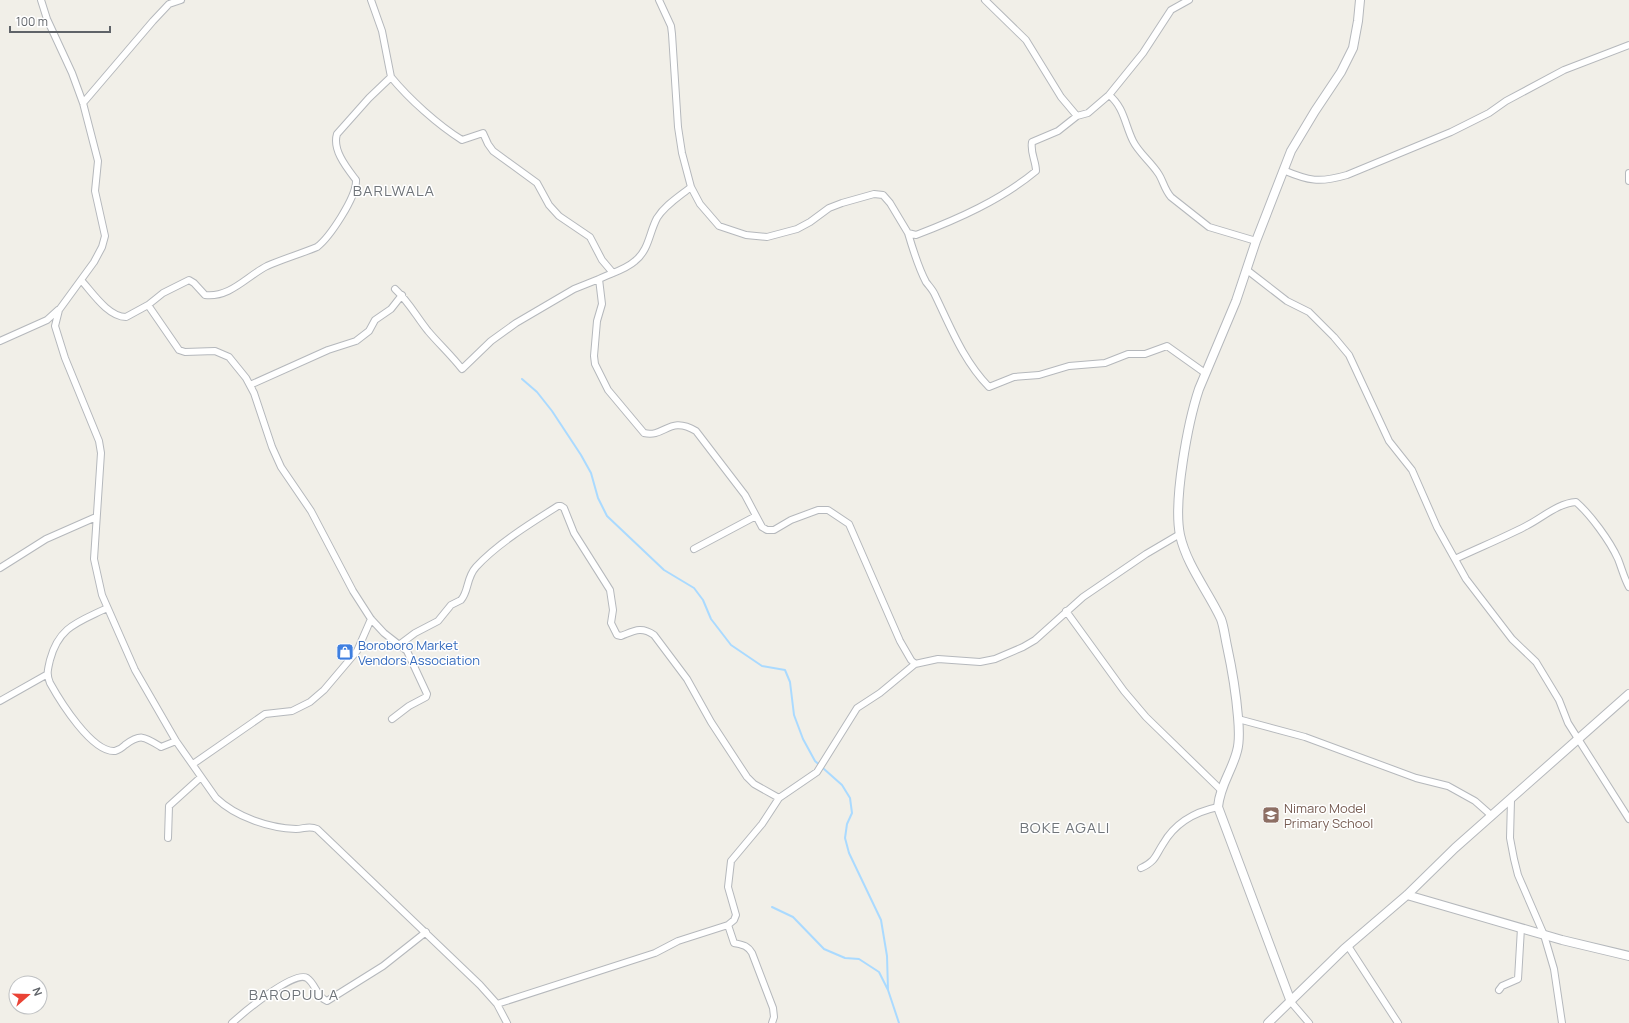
<svg xmlns="http://www.w3.org/2000/svg" width="1629" height="1023" font-family="Manrope,sans-serif">
	<style>
		.lines { fill: none; stroke-linecap: round; stroke-linejoin: round }
		.stream { stroke: #aadaff; stroke-width: 2 }
		.minor-casing { stroke: #b5b8bc; stroke-width: 8 }
		.tertiary-casing { stroke: #b5b8bc; stroke-width: 10 }
		.minor { stroke: #fff; stroke-width: 6 }
		.tertiary { stroke: #fff; stroke-width: 8 }
		.labels { text-anchor: middle; stroke-width: 3; stroke-linejoin: round; paint-order: stroke }
		.shop-label { font-size: 13px; fill: #366cbe; stroke: #fff; text-anchor: start }
		.education-label { font-size: 13px; fill: #785e54; stroke: #fff; text-anchor: start }
		.quarter-label { font-size: 15px; letter-spacing: 1px; fill: #70757a; stroke: #fff }
	</style>
	<rect width="100%" height="100%" fill="#f1efe8"/>
	<g class="lines">
		<path class="stream" d="M522,379l15,13 15,19 29,44 10,18 7,25 9,18 57,54 30,18 9,12 8,19 20,26 31,21 23,4 5,12 4,33 9,24 12,22 27,24 8,13 2,15 -5,11 -2,14 4,15 32,67 6,36 1,34
			M772,907l21,10 31,32 21,9 14,1 20,13 9,18 11,33"/>
		<g class="minor-casing">
			<path id="minor" d="M41,0l6,19 25,54 11,30 15,58 -3,30 10,45 -3,11 -8,15 -35,48 -4,16 10,32 34,83 2,12 -7,106 8,36 33,75 41,71 40,57c20,19 53,30 80,31 8,0 13,-4 21,0l163,156 17,19 10,19
				M659,0l12,26 1,8 6,93 4,26 9,34 9,17 19,22 27,9 21,2 30,-8 13,-7 19,-14 13,-5 32,-9 9,1 7,8 18,30 8,2c42,-16 85,-35 120,-64 0,-10 -6,-18 -4,-29l26,-11 19,-15
				M985,0l41,40 35,57 16,19 11,-3 21,-18 34,-42 28,-43 18,-10
				M391,77c18,22 47,48 71,63l21,-7 5,11 5,7 44,32 12,22 10,11 31,21 12,23 11,13
				M1109,95c15,12 16,30 24,46 6,12 17,20 25,32 5,7 6,16 13,24l38,30 47,14
				M83,103l70,-82 16,-17 12,-4
				M1283,170c26,11 36,13 64,5l104,-43 38,-19 17,-12 58,-31 65,-25
				M1629,173v8
				M691,187c-11,9 -26,18 -34,31 -8,15 -8,32 -22,43 -10,9 -24,12 -36,18l3,25 -5,17 -3,35 1,8 13,26 36,43c21,5 25,-18 52,-2l49,64 17,32 5,3h7l17,-10 27,-10h10l21,14 51,117 11,19 4,4
				M908,233c5,17 10,34 18,49 3,4 7,8 9,13 16,33 28,65 54,92l25,-10 25,-2 30,-9 36,-3 23,-9h17l22,-8 38,27
				M1247,270l40,31 22,11 25,25 15,18 40,86 23,29 25,57 29,52 46,60 24,23 23,38 9,23 61,96
				M81,280c11,12 27,37 45,37l22,-12 31,45 6,2 30,-1 14,6 17,21 8,15 18,54 9,20 30,44 42,80 18,28 13,14 23,18 20,43 -1,3 -17,9 -17,13
				M395,289c14,13 21,27 33,42 11,13 23,24 34,38l29,-28 25,-18 58,-34 25,-10
				M148,305l15,-12 26,-13 5,3 11,12c25,3 42,-19 62,-29 16,-7 33,-12 50,-19 12,-9 40,-50 39,-67 -9,-12 -24,-30 -19,-46l32,-36 22,-21 -9,-46 -11,-31
				M0,341l47,-21 11,-10
				M250,385l78,-35 28,-9 13,-10 6,-11 16,-11 11,-14
				M694,549l62,-33
				M1455,559c23,-11 48,-21 71,-33 16,-8 32,-23 50,-24 14,12 34,39 42,57 4,10 6,19 11,28
				M0,568l46,-29 50,-22
				M107,608c-28,14 -48,18 -57,52 -2,9 -4,14 0,23 10,18 42,70 65,68 4,-1 7,-3 10,-6 16,-12 20,-8 36,2l15,-6
				M1066,611l58,80 22,26 74,72
				M399,645l16,-12 23,-12 13,-16 10,-5c8,-9 5,-22 15,-33 21,-23 55,-44 82,-61h3l3,2 10,25 36,57 3,20 -2,13 6,12 4,1c13,-5 20,-10 33,-1l33,44 24,43 36,55 7,7 25,14
				M0,701l46,-26
				M1238,719l67,18 111,41 32,8 27,15 17,15
				M193,764l72,-50 27,-3 18,-9 14,-12 33,-39 14,-32
				M1511,800l-1,38 4,21 4,16 26,60 10,34 8,54
				M168,838l1,-32 32,-29
				M1141,868c15,-7 14,-12 22,-24 12,-21 31,-32 55,-37
				M728,925l6,18c9,2 13,2 18,10l21,55 1,9 -2,6
				M1348,946l50,77
				M1499,990l3,-4 16,-7 3,-51
				M1291,1002l18,21
				M497,1004l158,-51 23,-12 50,-16 6,-5 2,-5 -8,-28 3,-26 31,-37 17,-26 38,-26 40,-64 23,-15 35,-29 23,-5 42,3 15,-3 28,-12 12,-7 48,-43 63,-43 34,-20
				M232,1023c11,-10 62,-53 75,-45 9,6 9,19 20,23l56,-35 43,-34"/>
		</g>
		<g class="tertiary-casing">
			<path id="tertiary" d="M1407,895l155,45 67,16
				M1291,1002l-73,-195c2,-22 14,-36 19,-56 3,-10 2,-23 1,-34 -2,-24 -6,-48 -11,-71 -2,-9 -3,-19 -6,-27 -13,-28 -34,-53 -41,-84 -7,-34 8,-113 19,-146l37,-88 20,-60 35,-90 24,-40 26,-39 12,-24 5,-27 2,-21
				M1268,1023l76,-74 63,-54 48,-47 174,-154"/>
		</g>
		<use href="#minor" class="minor"/>
		<use href="#tertiary" class="tertiary"/>
	</g>
	<defs>
		<g id="shop-square" transform="scale(0.9)"><rect x="-9" y="-9" width="18" height="18" rx="4" fill="#3f7fe0" stroke="#fff"/><path d="M-5-2.5h2.3a2.7 3.5 0 0 1 5.4 0H5L5.5 6h-11ZM-1.5-2.5h3a1.5 2.3 0 0 0-3 0Z" fill="#fff"/></g>
		<g id="school-square" transform="scale(0.9)"><rect x="-9" y="-9" width="18" height="18" rx="4" fill="#8d6e63" stroke="#fff"/><path d="M0-5L7-2L0 1L-7-2ZM-4 1L0 2.5L4 1V4Q0 6-4 4Z" fill="#fff"/></g>
	</defs>
	<g fill-rule="evenodd">
		<use href="#shop-square" x="345" y="652"/>
		<use href="#school-square" x="1271" y="815"/>
	</g>
	<g class="labels">
		<g class="shop-label">
			<text x="358" y="650">Boroboro Market<tspan x="358" dy="15">Vendors Association</tspan></text>
		</g>
		<g class="education-label">
			<text x="1284" y="813">Nimaro Model<tspan x="1284" dy="15">Primary School</tspan></text>
		</g>
		<g class="quarter-label">
			<text x="394" y="196">BARLWALA</text>
			<text x="1065" y="833">BOKE AGALI</text>
			<text x="294" y="1000">BAROPUU A</text>
		</g>
	</g>
	<g transform="translate(28 995) rotate(70)"><circle r="19" fill="#ffffff" stroke="#bfc1c3"/>
	<path d="M0-3L7 15L0 10L-7 15Z" fill="#ea4335"/>
	<text y="-6" font-size="11" font-weight="bold" text-anchor="middle" fill="#5f6368">N</text>
	</g>
	<path d="M10 26v6h100v-6" fill="none" stroke="#5f6368" stroke-width="2"/>
	<text x="16" y="26" font-size="12" fill="#5f6368" stroke="#ffffff" stroke-width="3" paint-order="stroke">100 m</text>
</svg>
